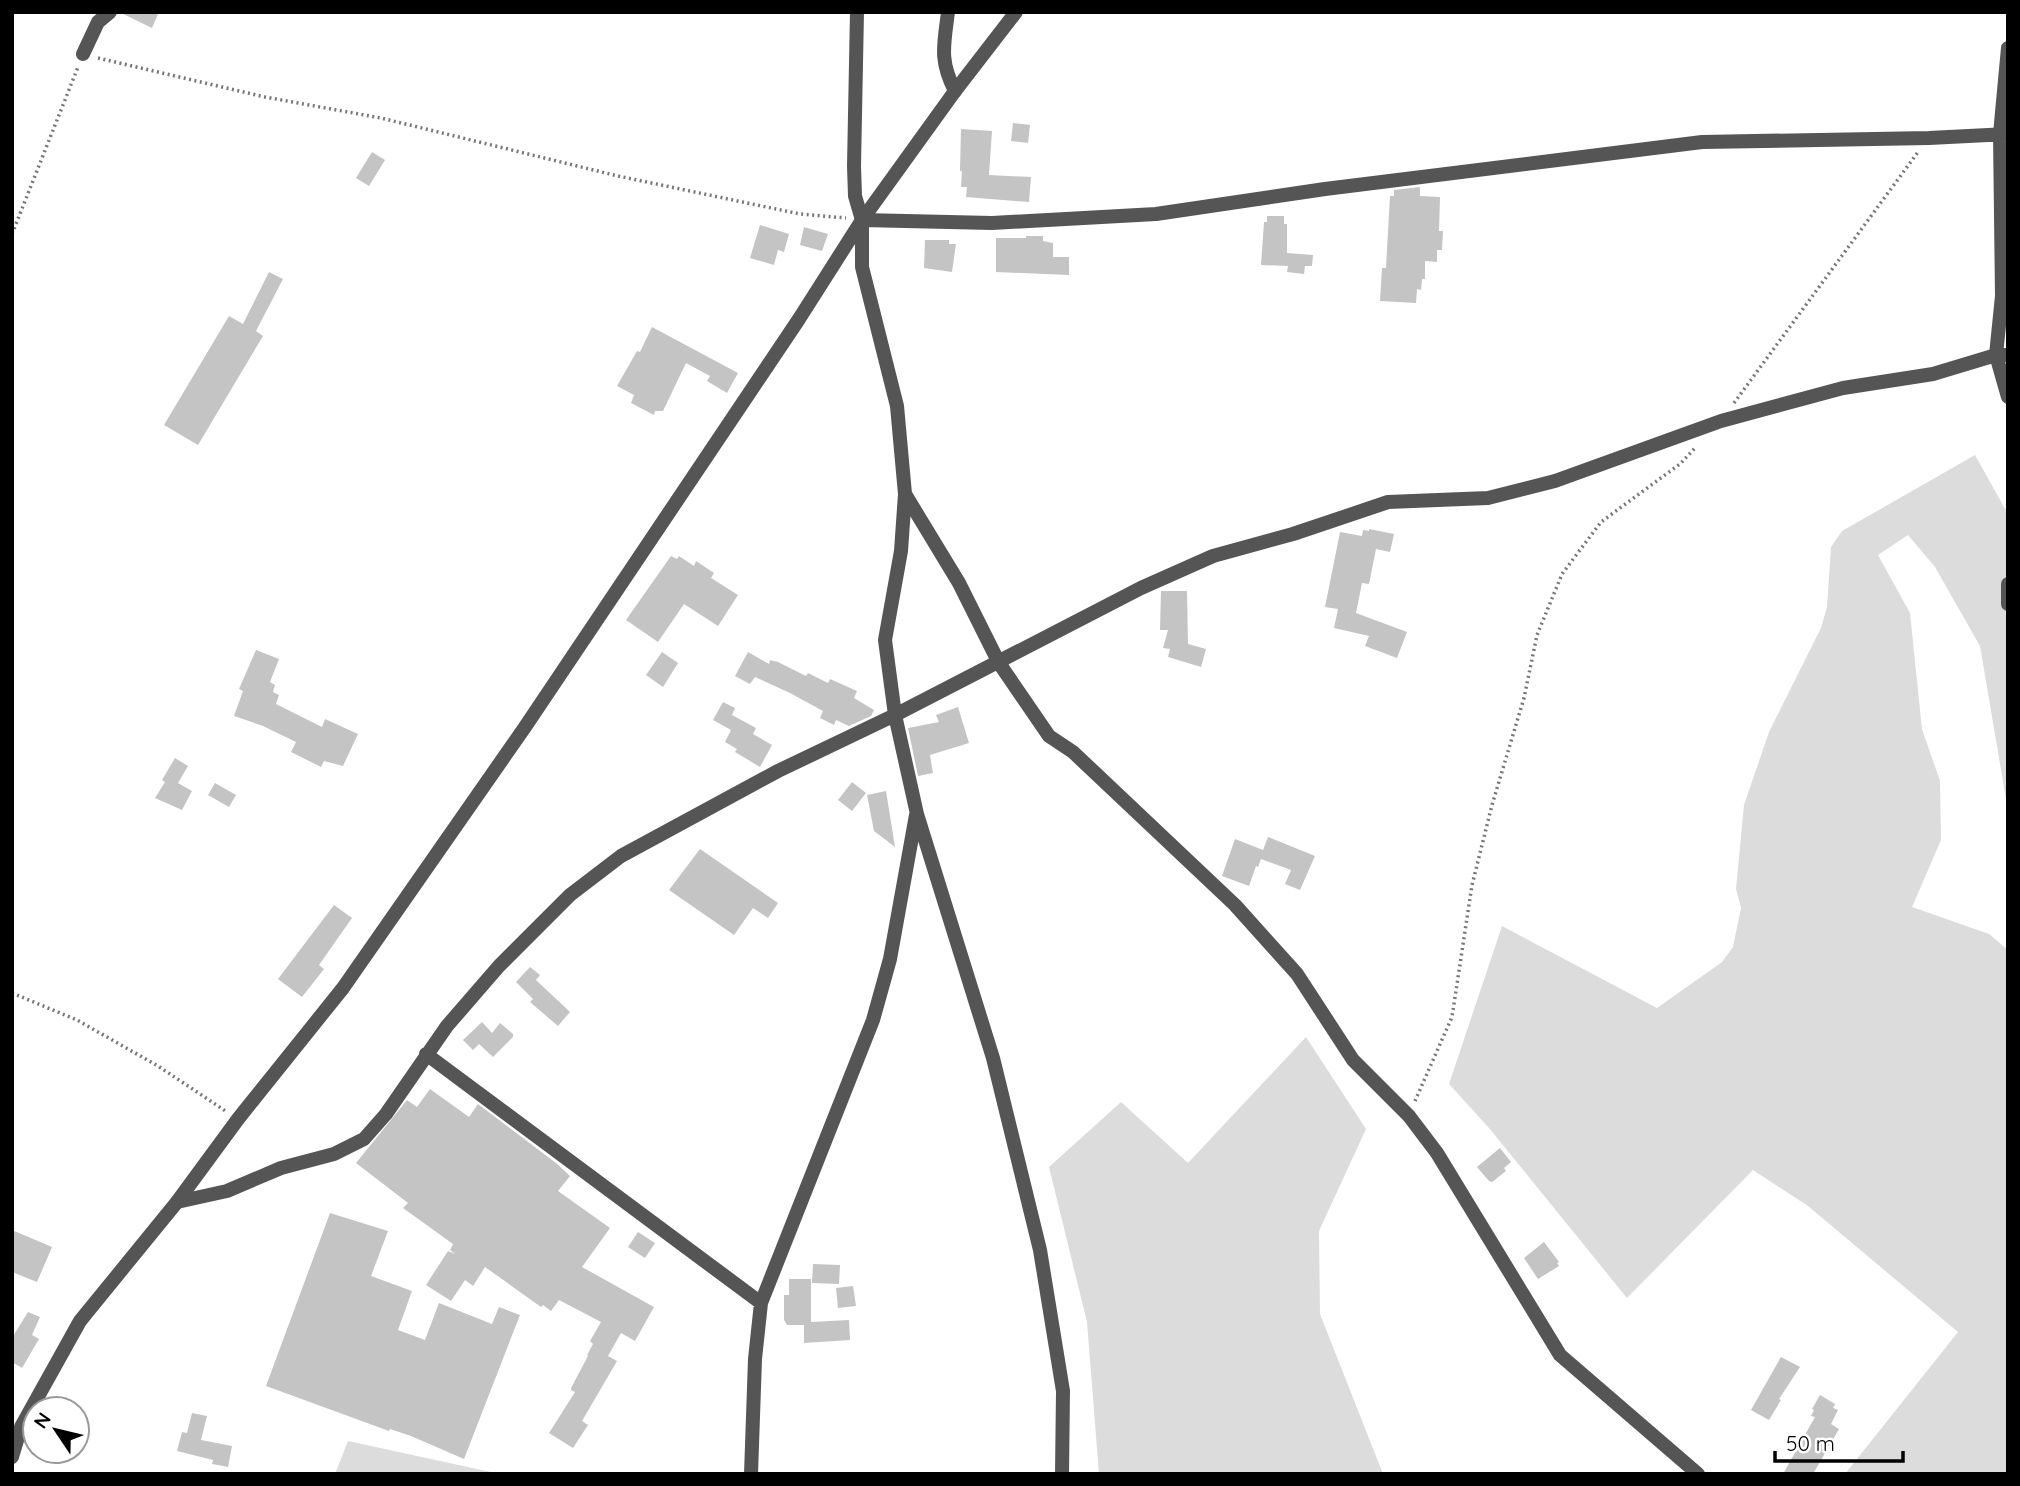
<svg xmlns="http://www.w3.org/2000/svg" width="2020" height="1486" font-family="Quicksand,sans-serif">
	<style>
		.green { fill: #dcdcdc }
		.building { fill: #c4c4c4 }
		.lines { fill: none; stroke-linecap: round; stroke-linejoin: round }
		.path { stroke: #777; stroke-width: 3.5; stroke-dasharray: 2 3.5; stroke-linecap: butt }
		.minor { stroke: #555; stroke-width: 14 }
		.tertiary { stroke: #555; stroke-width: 14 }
	</style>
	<rect width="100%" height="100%" fill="#fff"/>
	<path class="green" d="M1975,455l33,59v71l-2,3 2,223 -28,-165 -45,-79 -27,-32 -30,20 32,58 12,116 18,52 1,59 -29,67 77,27 19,16v524h-163l113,-142 -150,-126 -55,-36 -126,128 -138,-170 -40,-44 53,-158 155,82 65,-46 11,-15 8,-39 -5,-19 8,-84 25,-73 52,-104 6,-21 4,-60 11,-16z
		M1306,1037l60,92 -47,102 1,83 63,160h-284l-12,-152 -38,-155 72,-65 67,61z
		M348,1441l152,33h-165z"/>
	<path class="building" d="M119,12h40l-7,16z
		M1013,123l17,2 -2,18 -17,-2z
		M961,129l31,2 -3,44 42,2 -2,25 -63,-5 1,-10h-6l1,-16h-2z
		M372,152l13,8 -16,26 -13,-8z
		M1420,187v9l20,1 -1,34h4l-1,19h-5v12l-12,-1v18h-3l-1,11 -4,-1 -1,14 -36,-2 2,-33h4l4,-72h4v-6z
		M1267,216h17v8h3v29l26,2 -1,11h-7l-1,8 -17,-2 1,-6 -27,-1 3,-43h3z
		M760,225l29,9 -5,18 -6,-2 -4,15 -24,-7z
		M804,227l24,7 -6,17 -22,-6z
		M1026,236h17v5l10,2v14h16v18l-73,-3v-34h30z
		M925,240h24v4h7l-4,28 -28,-4z
		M269,272l14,7 -27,52 7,5 -65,109 -34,-20 65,-109 14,8z
		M652,327l86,46 -11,20 -20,-12 3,-5 -24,-13 -23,48h-8l-1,4 -23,-12 3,-8 -17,-9 20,-35 3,1z
		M1369,529l25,5 -4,18 -14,-3 -7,35 -7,-1 -6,30 51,19 -10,26 -32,-12 4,-10 -35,-8 4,-19 -13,-2 15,-75 22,4 1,-6 6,1z
		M671,556l6,3 2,-3 15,10 2,-5 18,12 -3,5 27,17 -20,31 -34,-22 -26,38 -32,-22z
		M1161,591h26l1,53 18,5 -5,18 -33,-10 2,-8 -7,-1 5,-18h-8z
		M256,650l23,9 -9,23 5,3 -2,7 6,3 -3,9 46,23 3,-8 33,15 -15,32 -19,-5 -3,6 -30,-15 5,-10 -33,-16 -29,-10 9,-25 -4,-2z
		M662,652l16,11 -15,24 -17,-12z
		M748,652l21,12 1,-4 8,2 28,14 2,-3 20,10 2,-4 27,12 -3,7 20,12 -3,6 -22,10 -13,-6 -2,5 -14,-7 3,-7 -33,-18 -35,-16 -5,7 -15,-8z
		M723,702l12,6 -3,7 24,13 -3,6 19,11 -12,22 -25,-15 2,-3 -12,-7 6,-12 -18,-10z
		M958,707l11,36 -39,12 3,18 -15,3 -10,-48 31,-6 -3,-7z
		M175,758l13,8 -10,17 14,8 -10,19 -27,-12 10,-16 -3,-2z
		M852,782l14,11 -14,18 -14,-11z
		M215,783l21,12 -7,12 -21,-12z
		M886,791l9,56 -21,-16 -7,-36z
		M1268,837l47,19 -15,34 -15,-6 6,-14 -30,-11 -3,8 -2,-1 -7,20 -27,-10 13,-37 28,11z
		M700,849l78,54 -10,15 -15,-10 -19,27 -65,-45z
		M334,905l18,13 -33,47 5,4 -22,28 -24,-18z
		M530,967l10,8 -4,5 34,32 -12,14 -28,-24 3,-3 -17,-17z
		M482,1022l10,11 8,-10 13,11v3l-20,20 -14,-13 -6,6 -10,-10z
		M430,1089l39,28 9,-13 78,59 14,13 -12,15 52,37 -28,39 72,40 -19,34 -14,-8 -13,23 9,5 -35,60 6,4 -15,23 -24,-15 26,-41 -4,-2v-2l17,-32 -1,-1 6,-11 -3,-3 11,-19 -42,-22 -8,11 -8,-6 -2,2 -56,-40 -12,19 -8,-6 -14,21 -25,-16 22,-34 7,3 -5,-4 3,-6 -50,-36 5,-5 -52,-40 51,-63 10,7z
		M1500,1148l11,14 -7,6 2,3 -14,11 -3,-1 -12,-14z
		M330,1213l58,18 -17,45 41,15 -14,39 27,10 14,-37 53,21 7,-17 21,8 -56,144 -53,-23 -21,-7 -1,2 -123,-45z
		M12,1230l40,17 -15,35 -25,-10z
		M638,1232l17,11 -10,15 -17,-11z
		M1544,1242l15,20 -2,1 2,3 -21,13 -14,-21z
		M813,1264l27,1 -1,19 -27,-1z
		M789,1279h22v43l38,-2 1,20 -46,3v-18h-17l-3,-5v-25h5z
		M853,1286l3,20 -18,2 -2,-20z
		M28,1312l12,5 -8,18 7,4 -17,29 -10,-6v-24z
		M1781,1357l19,10 -21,32 2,1 -12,20 -18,-10z
		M1820,1395l15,9 -2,4 5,2 -7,14 8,5 -26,45h-30l32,-57 -4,-1 3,-6 -2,-1z
		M192,1413l15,3 -6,24 31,6 -4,21 -16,-3 1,-4 -36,-9 5,-19 5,1z"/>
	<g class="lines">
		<path class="path" d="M98,58l167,39 116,21 237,58 182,38 46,4
			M12,234l66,-167
			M1734,403l184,-251
			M12,993l65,27 81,46 69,46
			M1415,1101l37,-84 20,-132 20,-80 32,-107 13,-63 25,-61 39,-52 79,-58 15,-16"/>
		<path class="minor" d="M857,12l-3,154 1,30 7,24v47l35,139 8,88 -4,57 -16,89 10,75 22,99 76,244 47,192 23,141 -1,83
			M948,12c-4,33 -9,48 7,79
			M2008,48l-8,86 2,162 -6,59 12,42
			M83,54l15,-32 12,-10
			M862,220l130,3 164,-9 169,-25 377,-47 227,-4 79,-4
			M905,494l54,89 40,80 50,73 24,16 162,153 62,69 56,86 56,56 28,37 123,202 138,119
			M2008,584v20
			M426,1054l335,249
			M177,1202l50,-11 54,-23 53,-14 30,-15 22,-25 61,-88 52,-60 71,-71 51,-39 157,-85 117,-56 246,-127 72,-32 80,-22 95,-32 100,-4 67,-17 166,-60 122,-33 90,-14 63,-19h12
			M751,1474l4,-115 6,-56 112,-283 17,-61 26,-144"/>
		<path class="tertiary" d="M12,1457l9,-30 59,-106 97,-119 61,-83 105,-131 182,-261 274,-408 63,-99 93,-129 61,-79"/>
	</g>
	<rect width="2020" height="1486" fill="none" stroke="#000000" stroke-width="28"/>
	<g transform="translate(56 1430) rotate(305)"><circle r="33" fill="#ffffff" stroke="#999999" stroke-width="2"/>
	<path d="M0-5L12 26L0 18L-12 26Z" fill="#000000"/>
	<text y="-10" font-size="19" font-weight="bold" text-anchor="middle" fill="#000000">N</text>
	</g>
	<path d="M1775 1451v10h128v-10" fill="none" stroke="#000000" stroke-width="3.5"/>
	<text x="1786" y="1451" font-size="21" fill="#000000" stroke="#ffffff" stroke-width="5" paint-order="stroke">50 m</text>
</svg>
